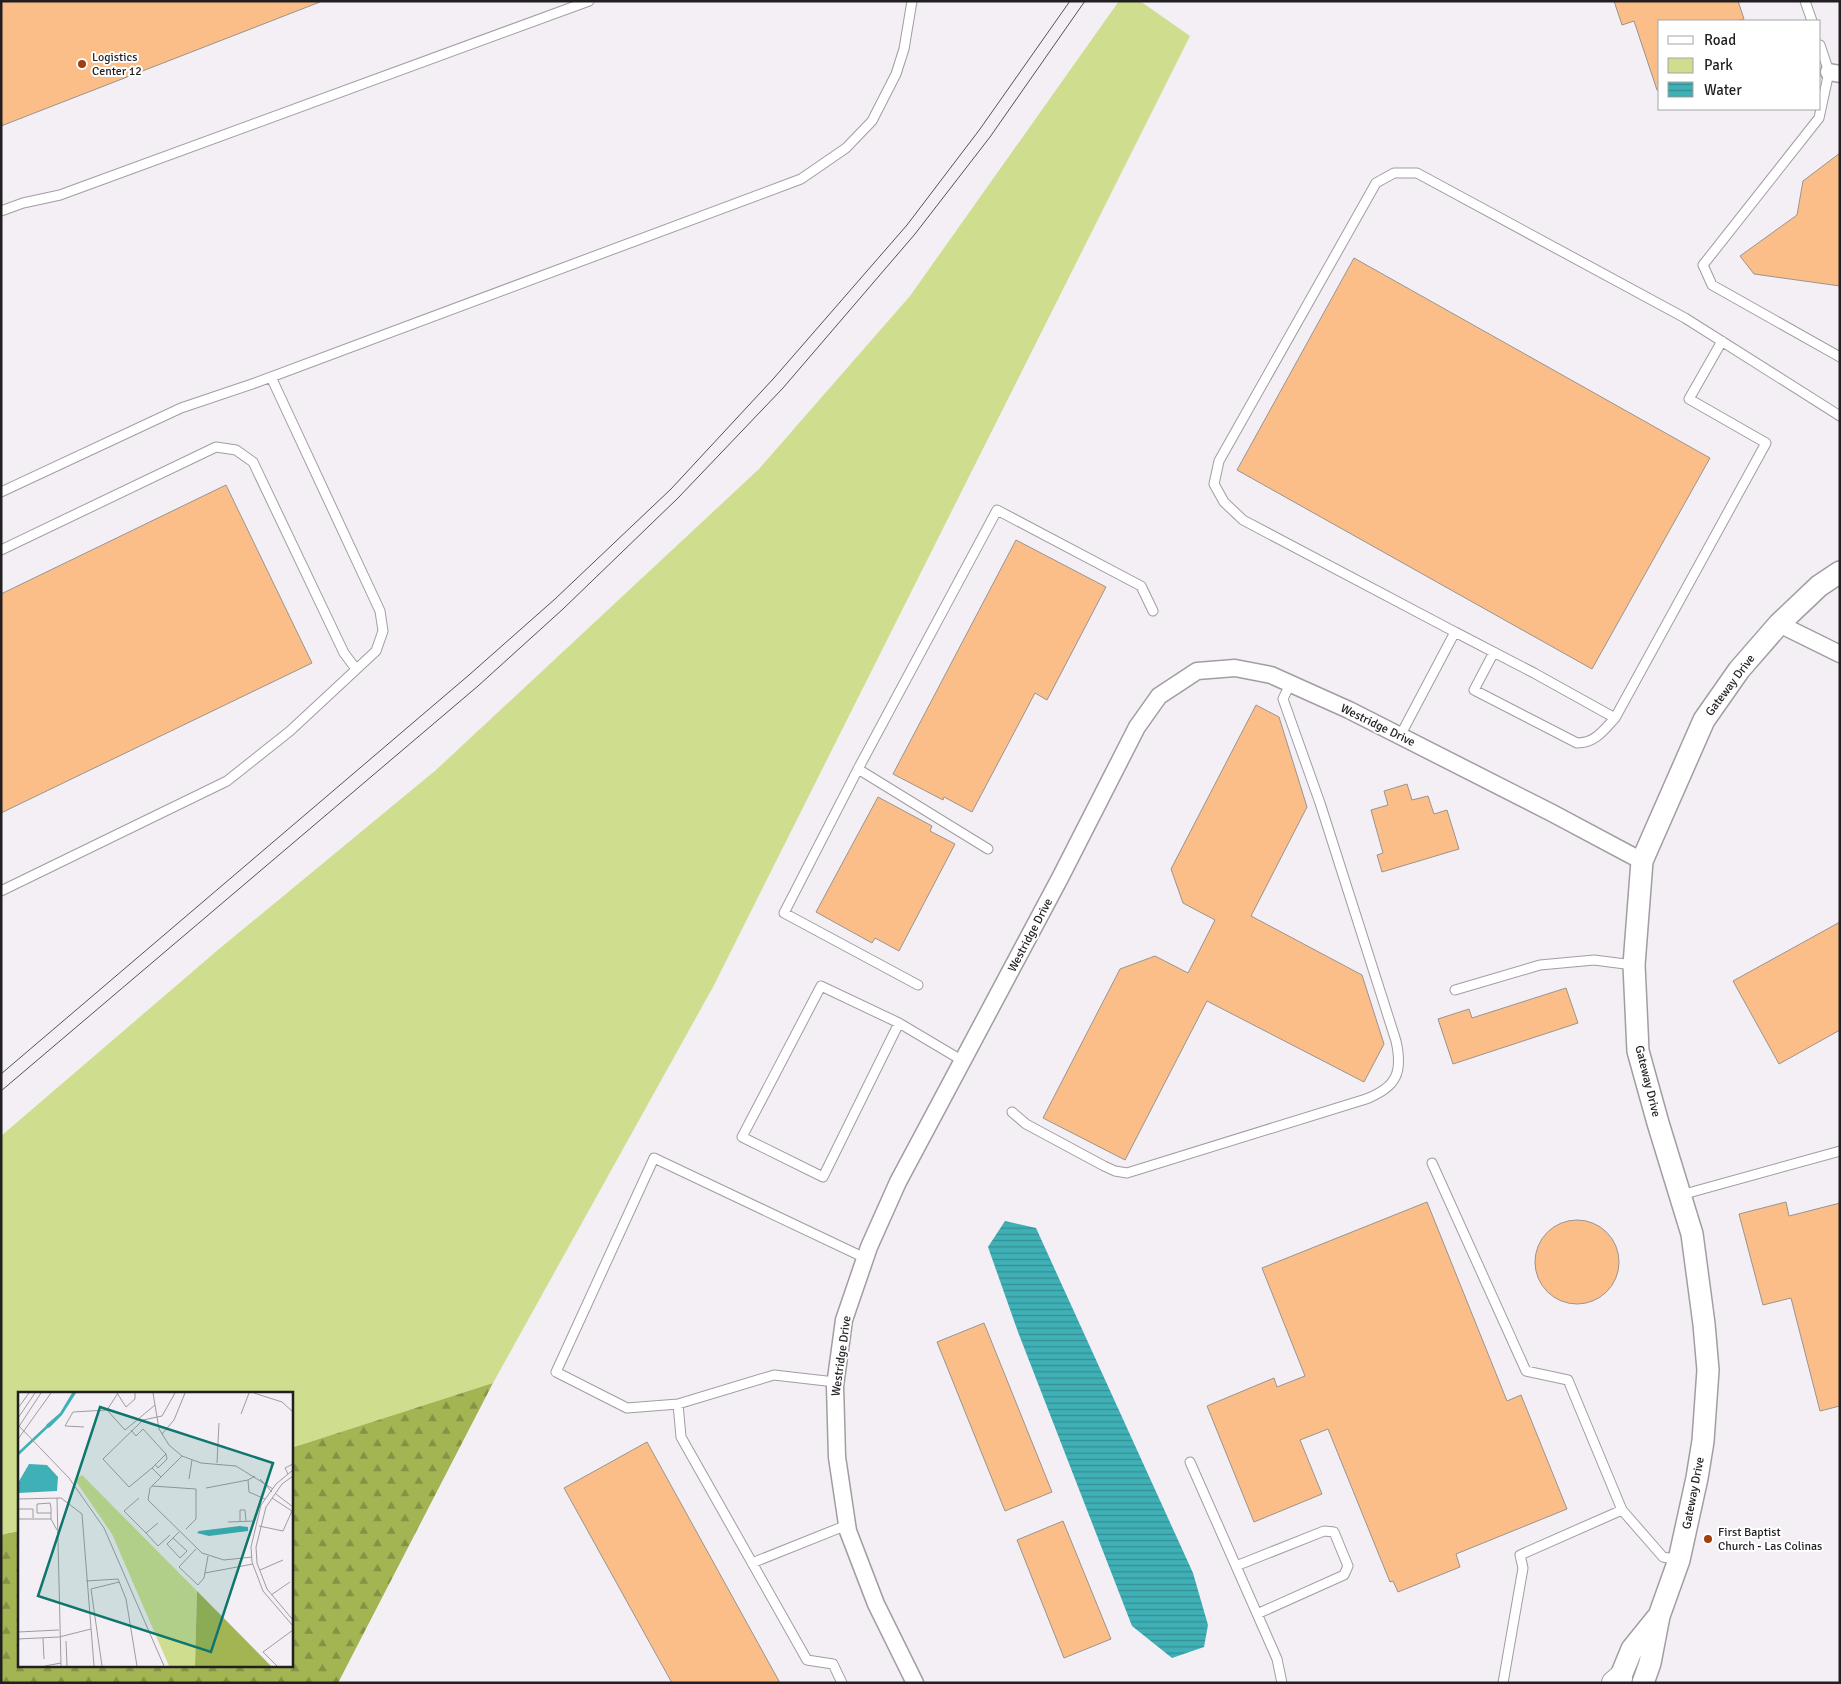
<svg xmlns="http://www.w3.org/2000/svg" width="1841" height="1684" font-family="Signika,sans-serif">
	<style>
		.green { fill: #cede8e }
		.forest { fill: url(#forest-firs) }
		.water { fill: url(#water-rules) }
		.building { fill: #fcbe88; stroke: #999490 }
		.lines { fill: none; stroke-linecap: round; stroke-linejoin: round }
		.service-casing { stroke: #a19da2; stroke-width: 11 }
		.minor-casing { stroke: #a19da2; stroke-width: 19 }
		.tertiary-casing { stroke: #a19da2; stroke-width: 24 }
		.secondary-casing { stroke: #a19da2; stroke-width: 26 }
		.service { stroke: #fff; stroke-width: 9 }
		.minor { stroke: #fff; stroke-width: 16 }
		.tertiary { stroke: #fff; stroke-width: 21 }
		.secondary { stroke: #fff; stroke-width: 24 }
		.tram { stroke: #555356; stroke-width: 1 }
		.poi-dot { fill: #a33f0f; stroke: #fff; stroke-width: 2 }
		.labels { text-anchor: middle; stroke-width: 4; stroke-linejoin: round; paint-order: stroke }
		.poi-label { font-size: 12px; fill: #211f21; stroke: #fff; text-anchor: start }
		.street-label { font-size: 12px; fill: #211f21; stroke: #fff }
		.inset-river { fill: none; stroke: #3fb0b6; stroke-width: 2.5 }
		.inset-road { fill: none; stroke: #9f9ca0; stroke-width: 1 }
		.view { fill: #0f766e; fill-opacity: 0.15; stroke: #0f766e; stroke-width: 2.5 }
		.inset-edge { fill: none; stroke: #211f21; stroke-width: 2.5 }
	</style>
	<defs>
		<pattern id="forest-firs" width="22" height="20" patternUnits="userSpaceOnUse" patternTransform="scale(1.25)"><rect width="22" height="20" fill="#a3b452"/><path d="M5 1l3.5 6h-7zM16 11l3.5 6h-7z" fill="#849244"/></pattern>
		<pattern id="water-rules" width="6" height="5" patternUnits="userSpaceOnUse" patternTransform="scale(1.25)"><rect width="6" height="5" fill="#3fb0b6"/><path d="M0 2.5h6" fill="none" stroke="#348f94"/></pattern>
	</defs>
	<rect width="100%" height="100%" fill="#f3eff4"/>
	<path class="green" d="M1119,1h21l50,35 -477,951 -220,396 -202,65v-55h-272v138l-18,4v-399l218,-187 217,-179 323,-301 151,-173z"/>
	<path class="forest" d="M493,1383l-155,300h-337v-148l18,-4v134h272v-217z"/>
	<path class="water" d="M1005,1221l31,7 157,345 15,52 -4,22 -32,11 -40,-32 -114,-294 -30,-85z"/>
	<path class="building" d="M1,1h319v1l-319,124z
		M1614,1h124l6,18 -8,2h-76v69h-3l-23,-69 -12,4z
		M1840,153v133l-86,-12 -14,-18 57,-41 6,-34z
		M1354,258l356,200 -118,211 -355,-199z
		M226,485l86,178 -311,150v-219z
		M1016,540l90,47 -59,113 -12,-7 -63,119 -28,-15 -1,3 -50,-26z
		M1256,705l23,12 28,90 -56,109 111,59 22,69 -20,38 -157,-81 -82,159 -82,-42 77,-149 35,-13 33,17 27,-53 -32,-17 -12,-34z
		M1407,784l5,16 16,-4 6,18 13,-4 12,39 -77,23 -5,-17 6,-2 -12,-43 17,-5 -4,-14z
		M878,797l54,29 -2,5 25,13 -56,107 -24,-13 -3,5 -56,-31z
		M1840,922v108l-61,34 -46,-83z
		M1566,988l12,35 -125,41 -15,-45 31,-10 3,9z
		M1427,1202l80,199 14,-6 46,114 -111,45 4,13 -62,25 -5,-11 -3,1 -62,-153 -28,11 22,54 -68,28 -47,-116 67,-28 3,9 28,-11 -43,-108z
		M1786,1202l3,14 51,-13v203l-20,5 -29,-113 -28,7 -24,-91z
		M1535 1262a42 42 0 1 1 84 0a42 42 0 1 1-84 0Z
		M984,1323l68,169 -47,19 -68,-169z
		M647,1442l133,241h-108l-108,-195z
		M1063,1521l48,118 -47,19 -47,-118z"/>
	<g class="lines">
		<g class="service-casing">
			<path id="service" d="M1805,1l7,20
				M1820,45l9,27 -10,46 -116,147 9,20 128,72
				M1,211l22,-8 37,-8 529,-194
				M1,492l180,-84 74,-25 546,-204 45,-31 26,-27 24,-47 8,-25 8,-48
				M1,550l215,-103 20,3 17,12 91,191 12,16
				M1455,632l79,41 81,45 151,-275 -77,-44 33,-58
				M1494,652l-20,38 103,53c18,0 26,-12 38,-25
				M1400,736l55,-104 -212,-112 -19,-18 -10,-18 5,-23 157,-278 18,-10h23l268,145 155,98
				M858,769l-74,144 134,72
				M988,849l-130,-80 139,-259 144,76 12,25
				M1,891l226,-110 63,-50 86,-80 7,-20 -3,-20 -109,-234
				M1455,990l85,-25 54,-5 39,5
				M899,1023l-76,154 -81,-40 79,-151 78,37 64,38
				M1012,1112l14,12 78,42 11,5 12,2 239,-74c31,-12 37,-27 30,-58l-76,-238 -37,-104 7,-15
				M1432,1163l94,208 42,9 54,130
				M1681,1195l159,-44
				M835,1382l-61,-7 -96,29 -51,4 -71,-36 98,-214 211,100
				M678,1404l3,33 126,223 26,4 9,19
				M1190,1462l87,197 5,24
				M752,1563l95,-38
				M1236,1566l88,-35 10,1 14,34 -4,9 -87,39
				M1503,1683l20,-115 -3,-13 102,-45 41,47 16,3"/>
		</g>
		<g class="minor-casing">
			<path id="minor" d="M1829,72l11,2
				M1779,624l61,30
				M915,1683l-39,-79 -28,-73 -11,-74 -2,-71 9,-66 25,-73 29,-65 162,-304 77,-151 22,-31 38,-25 38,-3 36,7 78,35 203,103 90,48"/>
		</g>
		<g class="tertiary-casing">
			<path id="tertiary" d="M1618,1683l14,-34 25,-31
				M1643,1683l7,-20 9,-47 20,-56 18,-82 6,-37 5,-71 -4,-46 -12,-90 -34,-111 -20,-72 -4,-86 8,-104 62,-141 35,-50 40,-46 40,-38 21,-14"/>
		</g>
		<g class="secondary-casing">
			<path id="secondary" d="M1614,1683l6,-5"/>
		</g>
		<use href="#service" class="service"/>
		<use href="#minor" class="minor"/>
		<use href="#tertiary" class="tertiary"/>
		<use href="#secondary" class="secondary"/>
		<path class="tram" d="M1,1074l468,-399 86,-76 116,-110 103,-111 133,-153 73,-96 90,-128
			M1,1091l477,-405 85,-77 115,-111 105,-110 132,-154 75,-97 95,-136"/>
	</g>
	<g class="poi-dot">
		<circle cx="82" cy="64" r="5"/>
		<circle cx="1708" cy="1539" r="5"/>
	</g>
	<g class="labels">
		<g class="poi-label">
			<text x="92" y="61">Logistics<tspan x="92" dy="14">Center 12</tspan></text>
			<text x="1718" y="1536">First Baptist<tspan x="1718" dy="14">Church - Las Colinas</tspan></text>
		</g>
		<g class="street-label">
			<text transform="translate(1730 685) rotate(-53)" y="4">Gateway Drive</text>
			<text transform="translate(1378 725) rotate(26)" y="4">Westridge Drive</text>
			<text transform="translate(1030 935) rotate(-62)" y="4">Westridge Drive</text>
			<text transform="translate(1648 1081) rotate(76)" y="4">Gateway Drive</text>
			<text transform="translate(841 1356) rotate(-82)" y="4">Westridge Drive</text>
			<text transform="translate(1693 1493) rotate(-79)" y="4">Gateway Drive</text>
		</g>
	</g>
	<g transform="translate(18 1392)">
		<rect width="275" height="275" fill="#f3eff4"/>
		<path d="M64,83l115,116 -2,75h-26l-57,-132 -37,-54z" fill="#cede8e"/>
		<path d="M179,199l74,75h-76z" fill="#a3b452"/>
		<path d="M54,1h4l-14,22 -13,13 -3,-3 14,-12zM11,72l18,1 11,12 -1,14 -39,2v-10zM222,134l8,1v4l-39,5 -12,-3 2,-2z" fill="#3fb0b6"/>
		<path class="inset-river" d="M0,62l32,-30"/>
		<path class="inset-road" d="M99,1l9,14 9,-8v-6M135,1l6,36 10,16 13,11 19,7 35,3 37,23M236,1l28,9 11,10M0,16l11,-15M89,18l11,-17M223,22l8,-21M0,26l17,-25M0,33l51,53 35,50 60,138M66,35l-19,-1 8,-14 34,-2 18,20 30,-25M0,36l23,-35M113,38l5,6 7,-7 23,25 -14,14M144,42l12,-14 11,-27M0,47l33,-46M164,64l-32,32 -2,12 54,53 22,7 28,-3M199,71l2,-40M137,72l3,4 9,-9 -1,-5M275,78l-17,14 -15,21 -10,42 1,15 11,29 30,35M270,82l-3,-6 8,-4M237,84l-7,4 1,12 16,7M275,84l-11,8 -16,23 -10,40 1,16 10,26 26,31M143,85l-9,-9 -23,19 -26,-28 40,-39 19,-4 13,-23M171,87l3,-19M242,87l12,13M134,94l44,3v30l-10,10M188,96l42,-8M258,102l17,13M39,106l4,168M121,106l-15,13 22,22 12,-10M0,107l43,-1 21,16 12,152M0,117h15v9M33,121h-14v-9l13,-1 1,5v11M0,127h33l6,11M222,129v-11h5l1,11M210,130l27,-1M241,134l24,5 9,-20 -20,-13M128,141l12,13 12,-11M155,146l14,13 -7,7 -13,-14 12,-12M178,157l-17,18 19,18 6,-7 4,-22M242,178l23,-10M187,181l48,-9M68,189l32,-2 8,20 11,67M253,203l19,-13M0,240l41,-2M25,246l1,21M0,247l41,-2 32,-8M48,249l1,25M27,274l16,-3M84,274l-11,-77 28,-7M259,274l-14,-14 30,-22"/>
		<path class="view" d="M82,15l173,56 -62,189 -173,-56z"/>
		<rect width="275" height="275" class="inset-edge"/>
	</g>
	<rect width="1841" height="1684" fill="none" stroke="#211f21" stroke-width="5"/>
	<rect x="1658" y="20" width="162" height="90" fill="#ffffff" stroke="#a6a5a6"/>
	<rect x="1668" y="36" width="25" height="8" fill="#ffffff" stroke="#a6a5a6"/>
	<text x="1704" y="45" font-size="15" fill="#211f21">Road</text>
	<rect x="1668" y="58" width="25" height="15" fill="#cede8e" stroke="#a6a5a6"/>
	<text x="1704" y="70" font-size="15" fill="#211f21">Park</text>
	<rect x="1668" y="82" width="25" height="15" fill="url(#water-rules)" stroke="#a6a5a6"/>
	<text x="1704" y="95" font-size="15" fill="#211f21">Water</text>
</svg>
